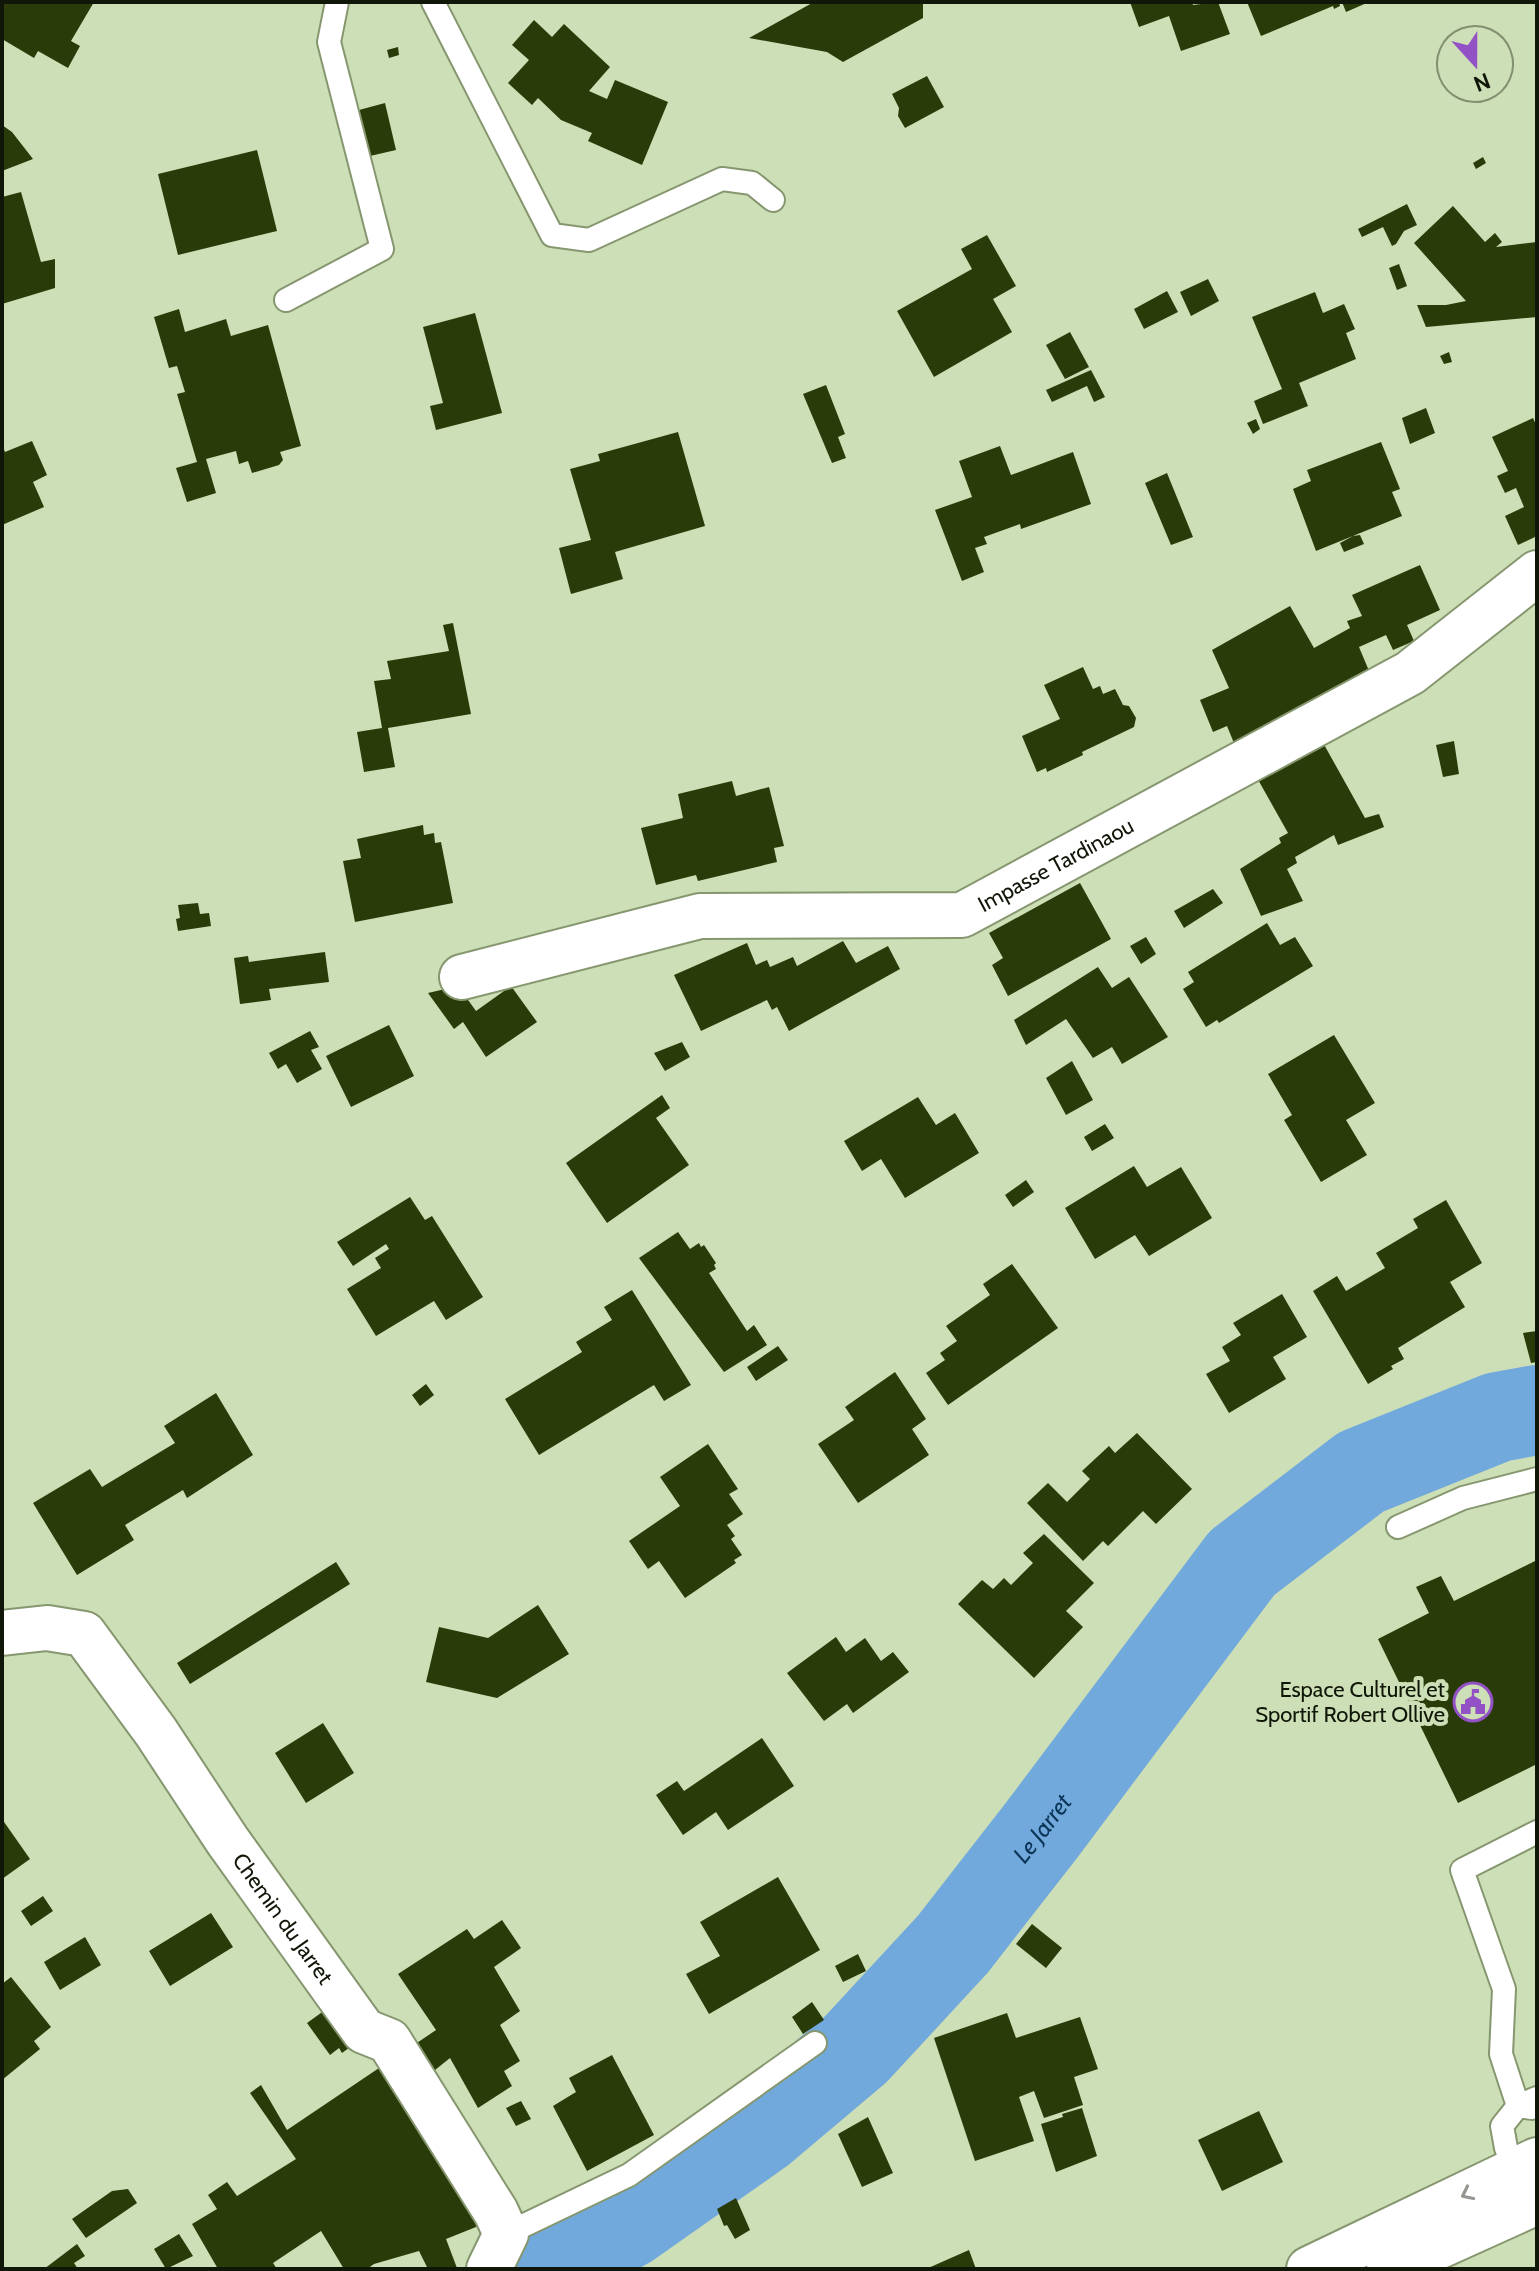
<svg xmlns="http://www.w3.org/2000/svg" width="1539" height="2271" font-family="Cabin,sans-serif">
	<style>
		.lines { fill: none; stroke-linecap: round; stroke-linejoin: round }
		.river { stroke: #72a9dc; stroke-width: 90 }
		.building { fill: #293b08 }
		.service-casing { stroke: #869770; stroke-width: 26 }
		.minor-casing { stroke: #869770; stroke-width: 48 }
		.secondary-casing { stroke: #869770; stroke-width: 48 }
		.service { stroke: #fff; stroke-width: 22 }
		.minor { stroke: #fff; stroke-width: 44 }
		.secondary { stroke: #fff; stroke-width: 44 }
		.oneway { stroke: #949790 }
		.labels { text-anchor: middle; stroke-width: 8; stroke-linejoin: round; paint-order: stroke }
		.street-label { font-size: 22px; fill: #111708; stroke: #cddfb6 }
		.poi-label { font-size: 22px; fill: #111708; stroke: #cddfb6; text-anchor: end }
		.water-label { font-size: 24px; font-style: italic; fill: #0b3557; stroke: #cddfb6 }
	</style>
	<rect width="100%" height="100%" fill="#cddfb6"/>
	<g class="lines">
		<path class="river" id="s1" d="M546,2269l82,-46 132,-93 96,-81 97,-105 88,-113 201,-268 119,-91 137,-55 39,-7"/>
	</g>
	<path class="building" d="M2,2h92l-23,39 9,5 -12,22 -30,-17 -4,7 -32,-19z
		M814,2h109v16l-80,44 -16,-10 -78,-14z
		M1130,2h62l1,3 25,-3 12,32 -49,17 -12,-35 -30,11z
		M1247,2h92l1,4 -6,3 -1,-3 -72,30z
		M1342,2h27l-23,10z
		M534,20l18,17 12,-13 46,43 -21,24 18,8 8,-19 53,22 -26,63 -54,-24 4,-8 -31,-13 -23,-22 -6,7 -24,-22 21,-23 -17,-15z
		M398,47l1,8 -10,3 -2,-8z
		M927,76l17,31 -39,21 -7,-12 1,-8 -7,-14z
		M385,103l11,47 -26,6 -11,-46z
		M2,125l10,7 21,27 -31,12z
		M257,150l20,81 -99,24 -20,-81z
		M1483,157l3,6 -10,6 -3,-6z
		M21,192l20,70 14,-3v29l-53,16v-107z
		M1407,204l10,21 -13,6 -8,13 -4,2 -9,-19 -21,10 -4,-8z
		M1453,206l32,36 10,-9 7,9 -6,5 41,-5v75l-111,10 -9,-22h29l20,-4 -52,-58z
		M987,235l29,51 -23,13 19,33 -78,45 -37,-66 75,-42 -11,-20z
		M1399,264l8,22 -10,4 -8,-22z
		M1208,279l11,22 -28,15 -11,-24z
		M1167,291l11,21 -34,17 -10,-20z
		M1315,292l8,21 21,-9 11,25 -9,4 10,26 -57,24 9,23 -45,18 -9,-23 28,-12 -30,-72z
		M179,309l6,23 41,-13 5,17 37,-11 33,121 -21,6 3,8 -4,5 -27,8 -4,-12 -9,3 -3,-13 -30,8 10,34 -29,9 -11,-34 21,-6 -20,-68 8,-2 -8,-26 -8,2 -15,-51z
		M475,313l27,100 -66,17 -6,-24 13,-3 -20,-76z
		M1070,332l19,35 -24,12 -19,-34z
		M1449,352l3,10 -8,2 -4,-8z
		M1091,370l14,27 -11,5 -7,-16 -35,16 -6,-12z
		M826,385l19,49 -7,3 8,21 -14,5 -29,-69z
		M1426,408l9,25 -25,11 -8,-26z
		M1533,418l4,9v109l-19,9 -13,-29 19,-9 -8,-19 -11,5 -8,-17 11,-5 -16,-34z
		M1256,419l4,10 -7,5 -6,-11z
		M678,432l27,94 -90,26 8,27 -52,15 -12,-46 32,-8 -21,-71 30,-8 -2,-7z
		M32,441l15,34 -14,7 11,25 -42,18v-80l3,7z
		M1381,442l19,47 -8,3 10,24 -86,35 -23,-62 18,-8 -4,-11z
		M1000,446l11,29 62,-23 18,52 -70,25 -1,-5 -36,13 3,7 -12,4 9,24 -22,9 -27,-71 37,-13 -13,-36z
		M1167,473l26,64 -22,8 -26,-62z
		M1360,535l4,9 -20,8 -4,-9 13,-7z
		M1420,565l20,45 -33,15 7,16 -21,9 -7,-15 -27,12 13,31 -136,70 -9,-22 -14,6 -13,-32 29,-12 -17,-38 78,-44 24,42 36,-20 -3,-7 15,-5 -10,-21z
		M453,623l18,91 -83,14 7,39 -31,5 -7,-40 25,-4 -8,-47 17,-2 -4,-18 62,-10 -6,-26z
		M1083,667l10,22 7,-3 3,8 12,-5 8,16 6,1 7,12 -2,9 -52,25 1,3 -36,17 -1,-4 -9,4 -15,-36 38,-17 -16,-34z
		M1317,732l48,86 14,-4 5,13 -46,18 -4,-10 -39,22 2,6 -10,6 16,32 -42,15 -21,-47 41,-26 -2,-5 9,-5 -36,-64z
		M1454,741l5,33 -16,3 -7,-32z
		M732,781l4,15 33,-9 15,59 -10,2 3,14 -79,19 -2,-6 -40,10 -15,-57 42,-10 -5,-24z
		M423,825l1,10 10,-2 1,10 6,-1 12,61 -98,19 -12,-61 18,-3 -4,-19z
		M1080,883l31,56 -103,57 -16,-31 11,-7 -14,-25z
		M1213,889l10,14 -39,25 -10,-17z
		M198,903l2,11 9,-1 2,13 -33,5 -2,-12 4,-1 -2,-13z
		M1267,923l13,22 15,-8 18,29 -94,57 -2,-3 -11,7 -23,-38 11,-7 -6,-10z
		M1146,937l10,17 -15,10 -11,-18z
		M843,941l13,22 32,-17 12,23 -111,62 -12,-24 -5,3 -5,-10 -66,31 -27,-56 73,-32 9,22 11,-5 3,7 23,-10 4,9z
		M325,952l4,30 -60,7 2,11 -31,4 -6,-46 14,-2 1,6z
		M1098,967l14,21 17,-11 39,60 -46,27 -10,-17 -19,11 -27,-39 -40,26 -12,-25z
		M458,986l18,25 35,-25 26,36 -51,35 -23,-35 -9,7 -26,-36z
		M389,1025l25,51 -63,31 -25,-51z
		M310,1031l9,16 -8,3 11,19 -25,14 -11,-19 -8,5 -9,-16z
		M1334,1035l41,68 -29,17 21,35 -46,27 -37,-62 8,-5 -24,-41z
		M682,1042l8,15 -25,14 -11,-18z
		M1072,1061l21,39 -27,15 -20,-37z
		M662,1095l8,13 -14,10 33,47 -82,58 -41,-60z
		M918,1097l18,28 19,-12 24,40 -74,45 -24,-39 -19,12 -18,-30z
		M1105,1124l9,14 -22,13 -8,-14z
		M1134,1166l13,21 34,-20 31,51 -63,38 -14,-21 -40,24 -30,-51z
		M1026,1180l8,12 -21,15 -8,-12z
		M410,1197l15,23 7,-4 51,81 -37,23 -12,-19 -58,35 -29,-47 34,-21 -6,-10 14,-9 -3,-5 -33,22 -16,-24z
		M1446,1200l36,63 -32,19 15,25 -67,41 6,11 -13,7 2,3 -25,15 -55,-93 24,-15 9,15 39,-23 -9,-15 42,-25 -5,-9z
		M678,1232l12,17 9,-6 2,4 3,-2 12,18 -2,2 2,4 -7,4 38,58 7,-6 13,20 -43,27 -85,-114z
		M1012,1264l46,64 -110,77 -22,-32 19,-13 -5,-7 17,-12 -11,-15 44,-31 -7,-11z
		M632,1290l59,95 -27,16 -10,-16 -115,70 -34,-56 77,-47 -6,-10 36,-22 -8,-13z
		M1282,1294l25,43 -34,20 13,22 -57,34 -23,-39 24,-13 -8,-14 19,-12 -8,-12z
		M1537,1331v31l-6,1 -8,-30z
		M778,1346l10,14 -32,21 -9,-14z
		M895,1372l31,47 -14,10 17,26 -71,48 -40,-59 36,-24 -9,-13z
		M426,1384l8,11 -14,11 -8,-11z
		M216,1393l37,62 -66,43 -4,-8 -58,35 9,15 -57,35 -44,-72 57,-34 12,18 73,-44 -11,-17z
		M1137,1433l55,56 -36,35 -13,-13 -35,35 -5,-5 -20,20 -56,-58 21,-20 19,19 23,-23 -8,-8 27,-25 6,7z
		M708,1444l30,45 -9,5 14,20 -16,11 8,11 -4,3 11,16 -8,5 2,3 -51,35 -26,-37 -11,8 -19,-28 51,-35 -20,-29z
		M1044,1534l50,49 -28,28 17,16 -49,51 -76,-74 24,-24 11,9 11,-11 7,7 22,-22 -10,-10z
		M1537,1560v204l-79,39 -80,-164 51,-26 -13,-26 25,-11 13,25z
		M336,1562l14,22 -160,100 -13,-21z
		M538,1605l31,49 -72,44 -71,-16 13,-55 49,11z
		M836,1637l10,15 19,-14 16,23 12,-9 16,20 -56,41 -6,-9 -23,17 -37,-48z
		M323,1723l31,50 -48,30 -31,-50z
		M762,1738l32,48 -66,44 -12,-18 -33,23 -27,-40 21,-14 7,10z
		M2,1819l28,40 -28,20z
		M778,1877l42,73 -111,64 -23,-40 34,-18 -20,-34z
		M43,1896l10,15 -22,15 -10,-15z
		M211,1913l22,34 -63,39 -21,-35z
		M502,1920l19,28 -27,19 26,44 -20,14 20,36 -16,10 8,15 -34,22 -28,-50 -15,12 5,8 -11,7 -21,-36 28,-19 -38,-56 69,-45 7,10z
		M1032,1924l30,24 -16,20 -30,-24z
		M85,1937l16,28 -41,25 -16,-28z
		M858,1954l8,17 -23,11 -8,-16z
		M11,1977l40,50 -17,14 6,8 -38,31v-96z
		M812,2002l12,18 -21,14 -11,-17z
		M332,2005l25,37 -15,11 -3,-5 -9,7 -23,-32z
		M1007,2013l9,25 64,-21 18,52 -24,8 9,28 -39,13 -10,-27 -15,6 15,44 -59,20 -41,-123z
		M612,2055l42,80 -67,36 -34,-65 23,-14 -7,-14z
		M382,2066l104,157 -40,16 11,29 -29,1 -9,-18 -45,13 -7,5h-23l-23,-38 -48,32 4,6h-59l-26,-45 25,-15 -9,-14 19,-13 10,14 59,-37 -46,-66 11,-8 26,45z
		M521,2101l10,18 -15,7 -10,-18z
		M1082,2108l15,48 -41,16 -15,-48 22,-7 -1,-3z
		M1259,2111l24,51 -61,29 -24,-51z
		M868,2117l25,56 -31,14 -24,-53z
		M128,2189l9,14 -51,35 -14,-19 40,-28z
		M736,2198l14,32 -15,9 -8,-14 -3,1 -7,-17z
		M179,2234l14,22 -27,13 -12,-20z
		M77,2244l8,12 -11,7 4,6h-34z
		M969,2250l7,19h-50z"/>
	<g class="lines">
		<g class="service-casing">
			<path id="service" d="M433,2l119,233 37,5 133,-61 30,4 21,17
				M286,300l96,-51 -53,-207 8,-40
				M1398,1527l65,-29 74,-19
				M1537,1832l-75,38 42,119 -3,65 17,52 19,-8
				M1518,2177l-12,-29 -4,-22 16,-20 14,2
				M506,2234l123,-59 186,-132"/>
		</g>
		<g class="minor-casing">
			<g id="minor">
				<path id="s2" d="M462,977l238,-61 262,-1 448,-242 127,-100"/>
				<path id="s3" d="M2,1633l45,-5 37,6 72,98 71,108 137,191 25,10 107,171 10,22 -17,35"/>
			</g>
		</g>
		<g class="secondary-casing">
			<path id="secondary" d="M1309,2269l228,-109
				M1389,2269l148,-67"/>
		</g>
		<use href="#service" class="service"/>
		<use href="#minor" class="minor"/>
		<use href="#secondary" class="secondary"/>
	</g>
	<defs><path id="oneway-chevron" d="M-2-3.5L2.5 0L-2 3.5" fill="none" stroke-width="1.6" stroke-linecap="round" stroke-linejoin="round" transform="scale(2)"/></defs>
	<use class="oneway" href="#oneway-chevron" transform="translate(1467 2194) rotate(154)"/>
	<defs>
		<g id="civic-ring" transform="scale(2)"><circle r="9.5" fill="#cddfb6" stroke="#9351c6" stroke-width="1.5"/><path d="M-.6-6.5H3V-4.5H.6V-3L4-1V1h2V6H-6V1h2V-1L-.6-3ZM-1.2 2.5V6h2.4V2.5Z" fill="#9351c6"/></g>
	</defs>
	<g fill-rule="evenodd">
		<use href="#civic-ring" x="1473" y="1702"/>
	</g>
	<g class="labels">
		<g class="street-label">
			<text dy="8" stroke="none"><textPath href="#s2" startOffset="614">Impasse Tardinaou</textPath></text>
			<text dy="8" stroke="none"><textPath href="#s3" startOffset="430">Chemin du Jarret</textPath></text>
		</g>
		<g class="poi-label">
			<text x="1445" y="1697">Espace Culturel et<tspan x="1445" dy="25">Sportif Robert Ollive</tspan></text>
		</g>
		<g class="water-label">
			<text dy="8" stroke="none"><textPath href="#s1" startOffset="670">Le Jarret</textPath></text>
		</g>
	</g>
	<rect width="1539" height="2271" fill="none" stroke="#111708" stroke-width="8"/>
	<g transform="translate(1475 64) rotate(159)"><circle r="38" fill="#cddfb6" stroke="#828f70" stroke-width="2"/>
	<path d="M0-6L14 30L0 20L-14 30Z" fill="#9351c6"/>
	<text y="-12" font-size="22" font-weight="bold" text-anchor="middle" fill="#111708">N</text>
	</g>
</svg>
